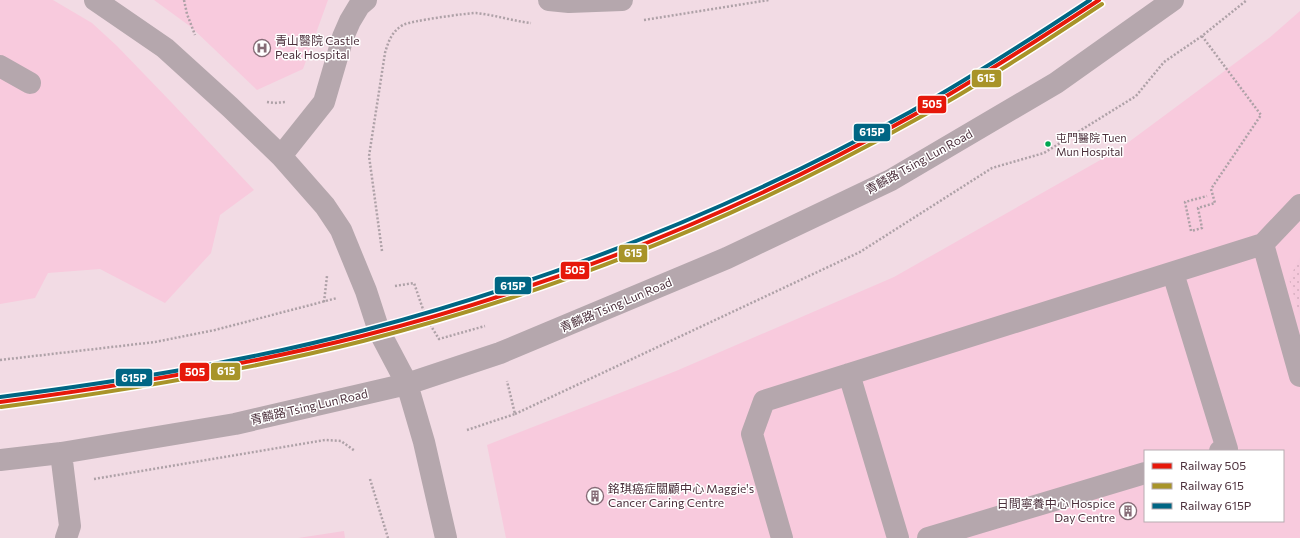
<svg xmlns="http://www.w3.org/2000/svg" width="1300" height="538" font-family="Commissioner,'Noto Sans TC',sans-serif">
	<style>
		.built { fill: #f8cadd; fill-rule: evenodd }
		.grass { fill: url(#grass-dots) }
		.pitch { fill: #f6c9dc }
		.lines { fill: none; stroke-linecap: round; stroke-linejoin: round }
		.path { stroke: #aea1a7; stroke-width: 2.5; stroke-dasharray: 2 2; stroke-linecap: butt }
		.minor { stroke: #b5a7ad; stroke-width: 22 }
		.rail-1-casing { stroke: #fff; stroke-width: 7 }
		.rail-2-casing { stroke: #fff; stroke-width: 7 }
		.rail-3-casing { stroke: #fff; stroke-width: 7 }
		.rail-1 { stroke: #e6180a; stroke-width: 4 }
		.rail-2 { stroke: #a89429; stroke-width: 4 }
		.rail-3 { stroke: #006684; stroke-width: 4 }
		.bus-dot { fill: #00a651; stroke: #fff; stroke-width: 1.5 }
		.labels { text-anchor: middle; stroke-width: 3; stroke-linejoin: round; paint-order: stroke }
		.bus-label { font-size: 11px; fill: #4c303c; stroke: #fff; text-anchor: start }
		.poi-label { font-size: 12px; fill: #4c303c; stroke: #fff; text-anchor: start }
		.street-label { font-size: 12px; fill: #4c303c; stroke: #fff }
		.line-badge { stroke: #fff; stroke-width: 1.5 }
		.badge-label { font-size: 11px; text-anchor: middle; font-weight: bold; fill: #fff }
	</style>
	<defs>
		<pattern id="grass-dots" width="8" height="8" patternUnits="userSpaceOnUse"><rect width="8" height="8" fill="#f6c9dc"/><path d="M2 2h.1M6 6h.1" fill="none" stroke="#d5adbe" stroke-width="1.8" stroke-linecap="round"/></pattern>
	</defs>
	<rect width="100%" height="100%" fill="#f2dbe4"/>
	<path class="built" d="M0,0h53l39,23 25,23 55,57 82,87 -34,25 -9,38 -46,50 -65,-34 -52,4 -13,25 -35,6z
		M154,0h174l-25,69 -46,21 -66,-63z
		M1300,11v527h-794l-19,-93 189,-74 218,-94 224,-127 151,-112zM1145,451h138v70h-138z"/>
	<path class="grass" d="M1300,257v60l-11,-38z"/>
	<path class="pitch" d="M344,531l1,7h-47z"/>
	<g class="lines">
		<path class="path" d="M184,0l3,14 8,21
			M644,20l125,-20
			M1202,36l59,79 -50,74 4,14 -17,5 4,20 -11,3 -6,-29 22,-6
			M267,102l7,1 12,-1
			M382,251l-13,-95 16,-103c3,-11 7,-22 18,-28 6,-4 65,-12 73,-12 19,2 37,8 55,10
			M395,286l19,-3 12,35 13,21 46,-13
			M324,302l3,-26
			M0,360l155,-18 60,-12 122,-32
			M515,414l345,-162 132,-84 52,-15 92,-57 28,-34 38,-26 45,-36
			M467,430l48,-16 -8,-33
			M94,479l231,-39 16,1 14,10
			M370,479l18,59"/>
		<path class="minor" d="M95,0l70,48 65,59 51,49 44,50 16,24 25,61 13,40 28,53 17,58 22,96
			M549,0l20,2 53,-2
			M0,66l30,17
			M281,156l43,-54 19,-65 7,-16 9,-15 7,-6
			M1263,244l37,132
			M1173,273l54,176 -7,2
			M849,374l49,164
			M61,453l9,73 -4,12
			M0,460l61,-7 174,-29 172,-40 93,-31 227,-95 164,-78 165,-97 117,-83
			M782,538l-30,-104 12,-33 499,-157 37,-39
			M928,538l217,-65"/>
		<g class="rail-1-casing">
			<path id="rail-1" d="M0,402c122,-16 243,-36 362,-66 192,-49 378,-124 550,-220 64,-36 126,-76 187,-116"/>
		</g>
		<g class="rail-2-casing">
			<path id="rail-2" d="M1,407c122,-16 243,-36 362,-66 192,-49 379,-124 552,-221 64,-35 125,-75 187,-116"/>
		</g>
		<g class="rail-3-casing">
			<path id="rail-3" d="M0,397c123,-16 245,-35 365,-67 189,-50 373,-123 545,-218 62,-35 121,-73 180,-112"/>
		</g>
		<use href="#rail-1" class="rail-1"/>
		<use href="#rail-2" class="rail-2"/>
		<use href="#rail-3" class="rail-3"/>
	</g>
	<defs>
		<g id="hospital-ring" transform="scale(0.9)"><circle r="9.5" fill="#fff" stroke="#866c77" stroke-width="1.5"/><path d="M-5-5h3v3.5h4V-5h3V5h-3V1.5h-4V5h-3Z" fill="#866c77"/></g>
		<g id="building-ring" transform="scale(0.9)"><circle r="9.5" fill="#fff" stroke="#866c77" stroke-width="1.5"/><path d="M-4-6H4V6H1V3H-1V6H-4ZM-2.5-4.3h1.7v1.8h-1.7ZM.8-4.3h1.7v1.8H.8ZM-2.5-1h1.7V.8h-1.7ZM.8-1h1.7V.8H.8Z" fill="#866c77"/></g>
	</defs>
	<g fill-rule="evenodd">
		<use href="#hospital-ring" x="262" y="48"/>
		<use href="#building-ring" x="595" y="496"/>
		<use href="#building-ring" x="1128" y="511"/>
	</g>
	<circle class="bus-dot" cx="1048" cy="144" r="3.5"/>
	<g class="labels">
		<g class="bus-label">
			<text x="1056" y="142">屯門醫院 Tuen<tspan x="1056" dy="14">Mun Hospital</tspan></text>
		</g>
		<g class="poi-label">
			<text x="275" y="45">青山醫院 Castle<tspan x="275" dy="14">Peak Hospital</tspan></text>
			<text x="608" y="493">銘琪癌症關顧中心 Maggie's<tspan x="608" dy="14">Cancer Caring Centre</tspan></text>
			<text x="1115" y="508" text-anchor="end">日間寧養中心 Hospice<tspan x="1115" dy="14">Day Centre</tspan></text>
		</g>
		<g class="street-label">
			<text transform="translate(919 162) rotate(-29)" y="4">青麟路 Tsing Lun Road</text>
			<text transform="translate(616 305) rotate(-23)" y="4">青麟路 Tsing Lun Road</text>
			<text transform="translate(309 407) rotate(-13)" y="4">青麟路 Tsing Lun Road</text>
		</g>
	</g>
	<g class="line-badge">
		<rect x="971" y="69" width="31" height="19" rx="4" fill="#a89429"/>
		<rect x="917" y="95" width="30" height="19" rx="4" fill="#e6180a"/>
		<rect x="853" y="123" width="38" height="19" rx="4" fill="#006684"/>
		<rect x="618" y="244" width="30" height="19" rx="4" fill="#a89429"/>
		<rect x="560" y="261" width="30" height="19" rx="4" fill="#e6180a"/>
		<rect x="494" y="276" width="38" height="19" rx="4" fill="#006684"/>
		<rect x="210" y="362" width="31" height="19" rx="4" fill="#a89429"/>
		<rect x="179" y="362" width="31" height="20" rx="4" fill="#e6180a"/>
		<rect x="115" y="368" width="38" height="19" rx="4" fill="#006684"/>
	</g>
	<g class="badge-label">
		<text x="986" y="82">615</text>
		<text x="932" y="108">505</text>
		<text x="872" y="136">615P</text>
		<text x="633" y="257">615</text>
		<text x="575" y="274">505</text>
		<text x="513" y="290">615P</text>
		<text x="226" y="375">615</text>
		<text x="195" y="376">505</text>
		<text x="134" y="382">615P</text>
	</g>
	<rect x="1144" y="450" width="140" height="72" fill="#ffffff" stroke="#b7acb1"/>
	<rect x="1152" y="463" width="20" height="6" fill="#e6180a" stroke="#b7acb1"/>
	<text x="1180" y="470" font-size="12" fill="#4c303c">Railway 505</text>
	<rect x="1152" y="483" width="20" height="6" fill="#a89429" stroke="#b7acb1"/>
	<text x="1180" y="490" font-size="12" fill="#4c303c">Railway 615</text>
	<rect x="1152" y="503" width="20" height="6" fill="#006684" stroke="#b7acb1"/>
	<text x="1180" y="510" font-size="12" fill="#4c303c">Railway 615P</text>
</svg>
